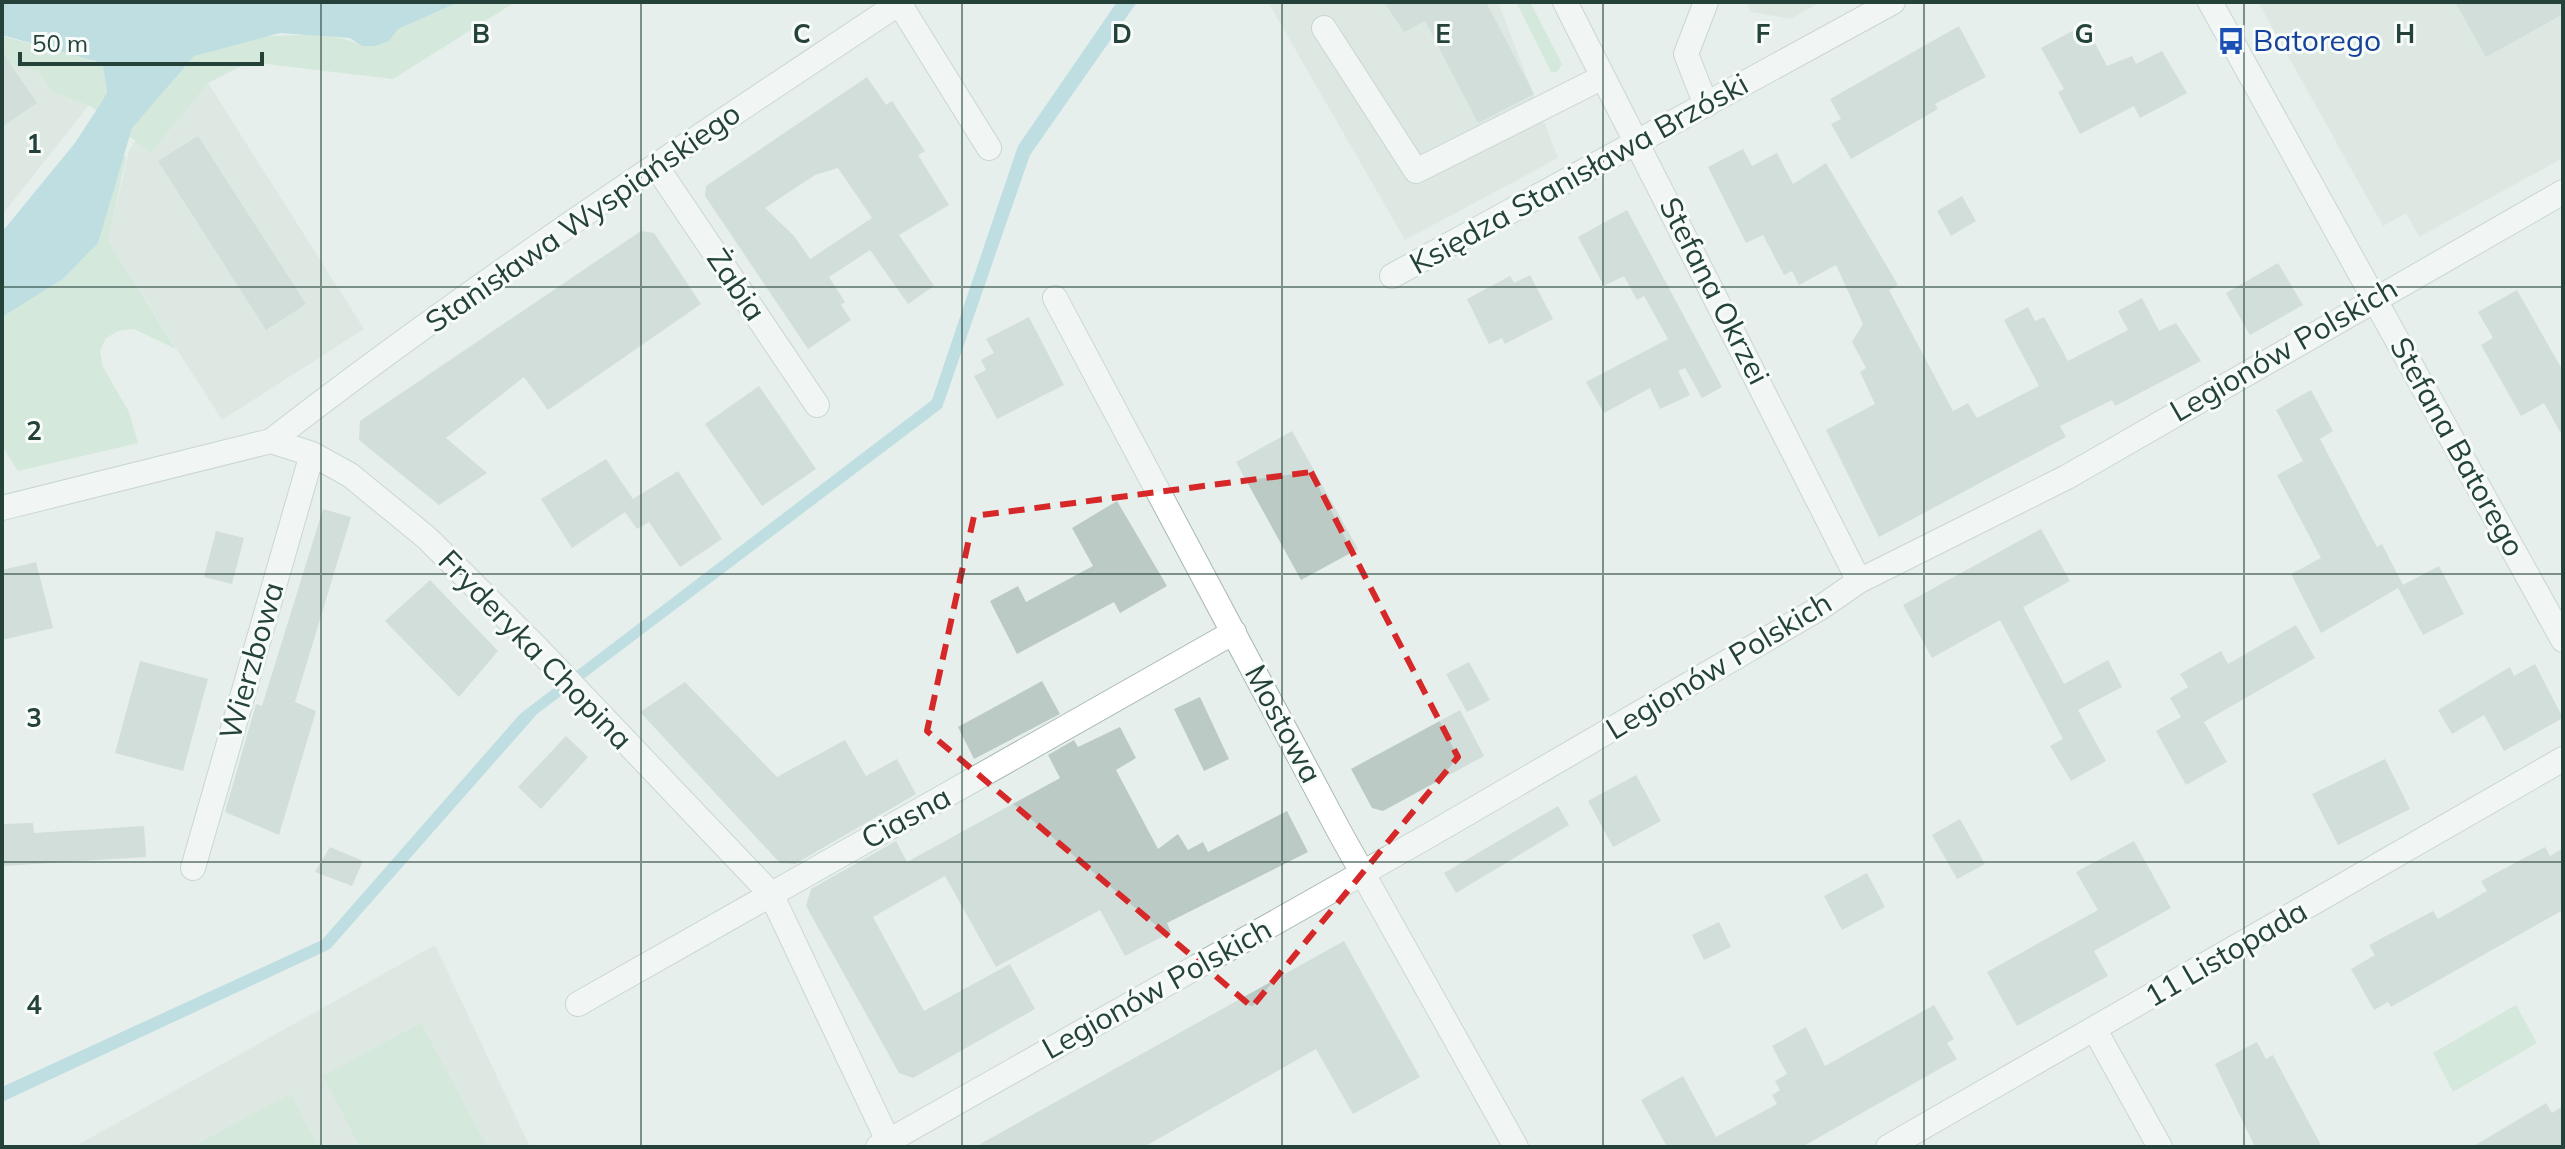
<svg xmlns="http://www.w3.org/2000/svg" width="2565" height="1149" font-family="Mulish,sans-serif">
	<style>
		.built { fill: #d4dfda }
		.green { fill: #bfe0c8 }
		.water { fill: #8ec9d4 }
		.building { fill: #bbcac4; fill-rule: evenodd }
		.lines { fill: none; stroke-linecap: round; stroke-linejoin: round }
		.minor-casing { stroke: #a8b8b2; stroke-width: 26 }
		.minor { stroke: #fff; stroke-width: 24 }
		.marked { fill: none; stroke: #d62828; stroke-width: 6; stroke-dasharray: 16 10; stroke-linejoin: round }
		.grid { fill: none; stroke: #24423a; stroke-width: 2; stroke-opacity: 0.55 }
		.labels { text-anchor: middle; stroke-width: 6; stroke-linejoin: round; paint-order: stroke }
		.transit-label { font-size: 30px; fill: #164399; stroke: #f7fbf9; text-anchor: start }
		.street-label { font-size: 30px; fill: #24423a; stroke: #f7fbf9 }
		.grid-label { font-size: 26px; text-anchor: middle; font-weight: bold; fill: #24423a; stroke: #f7fbf9; stroke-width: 6; stroke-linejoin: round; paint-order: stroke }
	</style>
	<rect width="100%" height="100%" fill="#e6efeb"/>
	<path class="built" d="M1268,2h230l60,156 -153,82z
		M1746,2h74l-29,17 -40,-7z
		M2258,2h305v156l-144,79 -13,-24 -23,13z
		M2,62l36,9 14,21 37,13 -87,110z
		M208,83l156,246 -142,91 -114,-179 21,-91 7,-10 16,12z
		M435,945l95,202h-456z"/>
	<path class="green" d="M459,2h56l-122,77 -144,-17 -41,21 -57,70 -62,-48 -37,-13 -14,-21 -36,-9v-26l93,25 8,5 4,27 33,25c16,-19 33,-45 53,-61 28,-22 140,-31 169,-11l27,-5 9,-12z
		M1516,2h14l32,62 -5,8h-6z
		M121,155l5,2 -18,84 68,108 -42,-20 -16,2 -12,7 -6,13 3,16 26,45 9,31 -120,28 -16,-25v-129l61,-38 35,-36z
		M2516,1005l21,38 -84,49 -20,-39z
		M421,1023l66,124h-127l-37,-71z
		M290,1094l28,53h-126z"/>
	<path class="water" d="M2,2h457l-61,27 -9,12 -14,5h-13l-12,-8 -70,-5 -86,23 -62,72 -34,115 -35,36 -61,38v-85l73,-89 26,-40 6,-10 -4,-27 -8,-5 -93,-26z
		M1117,2h20l-107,153 -88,253 -405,306 -207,235 -328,153v-15l320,-147 198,-226 412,-314 86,-254z"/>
	<path class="building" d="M1384,2h102l48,92 -56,29 -53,-102 -21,11z
		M2455,2h108v12l-77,43z
		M2085,24l22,42 25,-10 4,8 26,-13 25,42 -47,25 -6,-12 -54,28 -22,-42 6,-3 -23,-41z
		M1959,26l27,51 -51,27 3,5 -87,50 -20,-35 10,-5 -11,-20z
		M2,52l35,51 -35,24z
		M867,77l19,28 6,-4 33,50 -7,4 31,50 -50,30 35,51 -26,18 -38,-54 -41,27 16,25 -4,3 10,15 -43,29 -103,-153 1,-10zM838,168l34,50 -62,41 -16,-23 -29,-28 50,-33z
		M198,136l108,168 -40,26 -108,-169z
		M1743,149l9,17 25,-13 16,31 33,-21 72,122 -9,5 64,121 15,-8 9,15 62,-32 -35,-66 24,-13 7,14 9,-4 24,44 60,-31 -10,-19 24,-13 17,33 17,-8 25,38 -86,45 -3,-6 -52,26 6,11 -187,100 -53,-107 49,-26 -15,-32 6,-4 -14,-26 11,-18 -27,-59 -37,20 -7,-14 -8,4 -21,-40 -17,8 -38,-76z
		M1962,196l14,25 -25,15 -14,-25z
		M1627,210l95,177 -20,11 -17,-30 -7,3 12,24 -30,14 -10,-21 -46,25 -18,-31 82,-43 -24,-43 -7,4 -13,-24 -20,10 -26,-49z
		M641,231l13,2 47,71 -153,106 -24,-33 -78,61 41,35 -48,32 -80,-65 1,-19z
		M2278,263l25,42 -53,30 -24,-42z
		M1530,275l23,44 -48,25 -3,-6 -13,6 -22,-45 43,-23 4,7z
		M2517,290l46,81v66l-19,-34 -23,13 -40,-71 12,-7 -15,-26z
		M1029,317l35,68 -67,34 -23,-43 12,-6 -5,-10 13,-7 -8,-14z
		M759,386l57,83 -54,37 -57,-82z
		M2311,390l22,41 -13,8 57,108 5,-3 21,41 36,-19 25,48 -41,21 -25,-47 -77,45 -30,-59 30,-16 -44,-83 26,-14 -27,-51z
		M1292,431l66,118 -57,31 -65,-118z
		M606,459l27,40 45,-28 44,68 -42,28 -31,-45 -12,7 -12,-17 -53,36 -31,-49z
		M1117,501l50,85 -47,27 -6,-11 -97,52 -27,-53 28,-15 8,16 67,-36 -21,-38z
		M323,509l28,8 -56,185 21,9 -37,124 -54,-23 31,-108 6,2z
		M2041,529l29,52 -47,26 41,77 44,-24 14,27 -44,23 28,51 -35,20 -21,-35 13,-7 -63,-119 -68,38 -29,-53z
		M216,531l28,7 -12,46 -28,-7z
		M36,562l17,66 -51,12v-70z
		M430,580l68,71 -39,46 -74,-76z
		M2296,625l19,33 -111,64 23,40 -41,23 -30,-54 25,-14 -11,-19 18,-11 -8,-13 41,-23 7,13z
		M140,661l68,18 -25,92 -68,-18z
		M1469,662l21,38 -23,12 -21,-38z
		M2535,664l28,54 -59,33 -20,-36 -32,19 -14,-24 72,-43 4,9z
		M1042,681l18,33 -86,45 -16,-32z
		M685,682l92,95 68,-37 21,36 31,-17 19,35 -121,70 -15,-1 -140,-151z
		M1200,697l29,62 -25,12 -30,-62z
		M1460,710l24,46 -101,55 -11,-3 -21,-39z
		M1120,727l16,31 -20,12 42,79 20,-15 10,16 15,-8 5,10 79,-41 21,41 -141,71 4,9 -46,24 -25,-46 -104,57 -51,-91 -72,41 51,94 86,-47 25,45 -122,69 -14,-5 -93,-167 5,-17 85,-48 11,21 153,-84 -12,-23 26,-15 4,7z
		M566,736l22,21 -47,52 -23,-22z
		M2385,759l25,50 -72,36 -26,-51z
		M1636,775l25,46 -48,26 -25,-46z
		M1558,806l11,19 -113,68 -12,-20z
		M1960,819l25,45 -28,15 -25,-44z
		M33,823l1,10 110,-7 2,31 -144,9v-42z
		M2134,841l37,67 -77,43 14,25 -91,50 -30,-54 111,-62 -22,-38z
		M330,847l33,14 -11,25 -37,-14z
		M2545,847l5,9 13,-8v62l-172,97 -3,-5 -14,8 -23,-41 24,-14 -6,-10 64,-34 5,8 49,-28 -6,-10z
		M1867,873l18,34 -43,23 -18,-34z
		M1719,922l12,25 -27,13 -12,-25z
		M1344,941l76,136 -67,37 -37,-65 -172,98h-169z
		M1934,1005l20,34 -7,4 10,16 -155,88h-135l-26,-47 42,-24 33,61 61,-33 -5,-9 8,-5 -5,-9 12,-7 -15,-28 34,-19 19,39z
		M2257,1042l9,17 7,-4 49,92h-67l-40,-83z
		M2546,1103l6,10 11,-7v41h-91z"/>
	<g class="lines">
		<g class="minor-casing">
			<path id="minor" d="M1565,2l294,579
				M2210,2l353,638
				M899,3l90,145
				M1324,28l92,143 187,-94
				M1706,105l-20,-51 20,-52
				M656,166l161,239
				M1392,276l501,-274
				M1055,298l284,533 177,316
				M271,441c202,-157 417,-297 630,-439
				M2,508l269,-67 41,13 38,21 77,63 111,111 233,245 120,253
				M193,868l119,-414
				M578,1004l656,-372
				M2095,1030l65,117
				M878,1147l550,-311 392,-228 39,-27 208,-104 496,-285
				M1888,1147l675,-388"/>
		</g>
		<use href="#minor" class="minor"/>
	</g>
	<path d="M0 0H2565V1149H0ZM1311,472l147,285 -206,250 -325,-276 47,-215z" fill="#e6efeb" fill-opacity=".55" fill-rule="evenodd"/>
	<path class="marked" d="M1311,472l147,285 -206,250 -325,-276 47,-215z"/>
	<path class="grid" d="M321,2v1145M641,2v1145M962,2v1145M1282,2v1145M1603,2v1145M1924,2v1145M2244,2v1145M2,287h2561M2,574h2561M2,862h2561"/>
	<defs>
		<g id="bus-bare" transform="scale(2.16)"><path d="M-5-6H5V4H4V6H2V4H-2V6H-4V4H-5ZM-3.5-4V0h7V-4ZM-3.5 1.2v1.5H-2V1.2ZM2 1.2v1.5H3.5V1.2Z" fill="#1a4fb4" stroke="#f7fbf9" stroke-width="2.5" paint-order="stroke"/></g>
	</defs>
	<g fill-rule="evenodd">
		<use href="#bus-bare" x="2231" y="41"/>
	</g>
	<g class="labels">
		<g class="transit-label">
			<text x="2253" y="51">Batorego</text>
		</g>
		<g class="street-label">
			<text transform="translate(1579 174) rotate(-29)" y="10">Księdza Stanisława Brzóski</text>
			<text transform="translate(583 218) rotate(-35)" y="10">Stanisława Wyspiańskiego</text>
			<text transform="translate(736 285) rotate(56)" y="10">Żabia</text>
			<text transform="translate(1714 291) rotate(63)" y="10">Stefana Okrzei</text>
			<text transform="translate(2284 350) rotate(-30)" y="10">Legionów Polskich</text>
			<text transform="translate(2457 447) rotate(61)" y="10">Stefana Batorego</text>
			<text transform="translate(535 650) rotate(46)" y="10">Fryderyka Chopina</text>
			<text transform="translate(252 661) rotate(-74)" y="10">Wierzbowa</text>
			<text transform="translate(1719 666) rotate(-31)" y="10">Legionów Polskich</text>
			<text transform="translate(1283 724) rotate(62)" y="10">Mostowa</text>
			<text transform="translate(906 818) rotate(-29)" y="10">Ciasna</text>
			<text transform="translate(2226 954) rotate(-30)" y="10">11 Listopada</text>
			<text transform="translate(1157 989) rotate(-29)" y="10">Legionów Polskich</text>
		</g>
	</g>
	<g class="grid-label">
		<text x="481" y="43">B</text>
		<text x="802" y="43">C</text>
		<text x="1122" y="43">D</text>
		<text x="1443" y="43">E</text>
		<text x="1763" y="43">F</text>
		<text x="2084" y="43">G</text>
		<text x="2405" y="43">H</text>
		<text x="34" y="153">1</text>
		<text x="34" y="440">2</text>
		<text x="34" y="727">3</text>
		<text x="34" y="1014">4</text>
	</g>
	<rect width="2565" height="1149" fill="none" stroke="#24423a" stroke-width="8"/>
	<path d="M20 52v12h242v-12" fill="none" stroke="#24423a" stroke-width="4"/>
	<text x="32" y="52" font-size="24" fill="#24423a" stroke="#f7fbf9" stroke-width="6" paint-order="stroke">50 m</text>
</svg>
